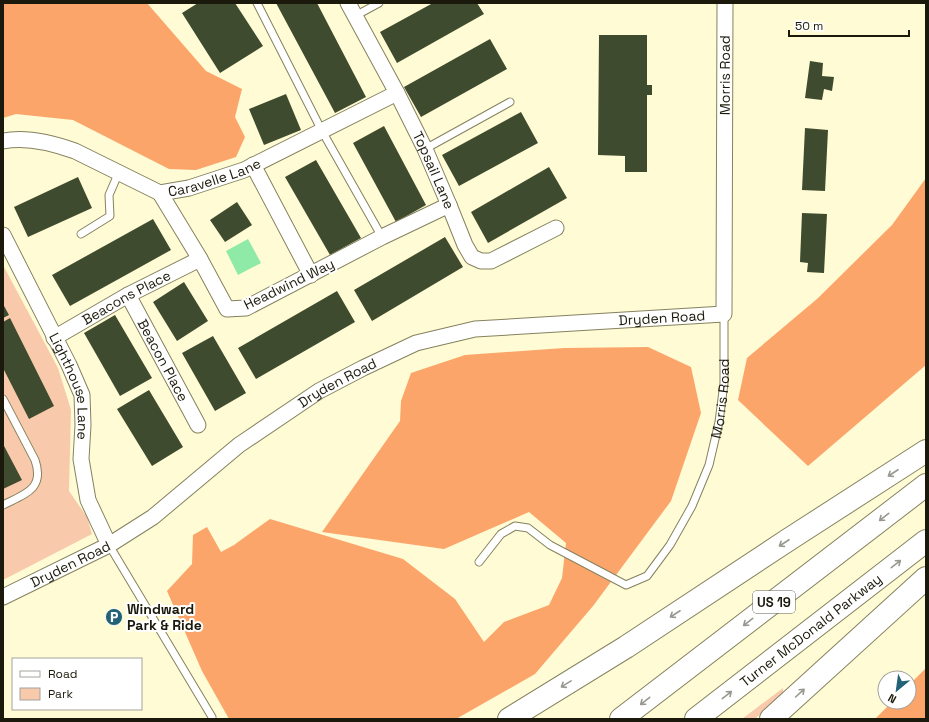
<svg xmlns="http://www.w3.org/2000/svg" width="929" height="722" font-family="'Space Grotesk',sans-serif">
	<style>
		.green { fill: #f9c9ab }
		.forest { fill: #fba56b }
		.water { fill: #8fe9a7 }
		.building { fill: #3f4b2e }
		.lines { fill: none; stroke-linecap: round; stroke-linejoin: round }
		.service-casing { stroke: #85825f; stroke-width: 9 }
		.minor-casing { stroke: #85825f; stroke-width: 17 }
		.motorway-casing { stroke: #85825f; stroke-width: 24 }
		.service { stroke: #fff; stroke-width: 7 }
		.minor { stroke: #fff; stroke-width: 15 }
		.motorway { stroke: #fff; stroke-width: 22 }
		.oneway { stroke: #989891 }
		.labels { text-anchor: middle; stroke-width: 4; stroke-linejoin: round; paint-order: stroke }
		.shield { fill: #fff; stroke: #5f5e54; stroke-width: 1 }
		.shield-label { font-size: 13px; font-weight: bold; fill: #1b190b }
		.street-label { font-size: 14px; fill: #1b190b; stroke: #fff }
		.poi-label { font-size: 14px; font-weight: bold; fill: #1b190b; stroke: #fff; text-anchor: start }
	</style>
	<rect width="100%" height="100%" fill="#fffbd4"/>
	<path class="green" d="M3,265l55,103 13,42 -2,81 18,26 5,17 -89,46z
		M783,688v5l-28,26h-13z"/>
	<path class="forest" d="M3,3h144l59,68 36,18 -7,28 10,20 -9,20 -40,13 -27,-1 -96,-49 -57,-6 -13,4z
		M926,178v187l-118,101 -70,-66 9,-42 70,-59 75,-74z
		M648,347l43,20 10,46 -30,88 -78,105 -58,68 -79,45h-227l-27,-48 -35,-80 25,-27 1,-29 14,-8 14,25 13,-7 36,-26 133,40 52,40 29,43 20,-20 45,-17 13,-27 4,-35 -37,-31 -85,37 -122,-17 78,-111 1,-20 10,-28 54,-18 99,-7z
		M926,668v51h-51l17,-17h17v-17z"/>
	<path class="water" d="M248,239l13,24 -23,12 -12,-24z"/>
	<path class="building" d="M198,3h37l28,43 -43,27 -38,-60z
		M276,3h41l49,94 -31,16z
		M433,3h44l7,11 -87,49 -17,-31z
		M599,35h48v50h5v10h-5v77h-22v-16l-27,-1z
		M490,39l17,30 -86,48 -17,-30z
		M810,61l13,2 -1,13 12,1 -2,14 -8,-2 -2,11 -17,-2z
		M286,94l15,36 -37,15 -15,-36z
		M521,112l17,31 -79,43 -17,-31z
		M384,126l42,79 -30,17 -43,-79z
		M805,128l23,2 -3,61 -23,-1z
		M316,160l45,78 -31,17 -45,-78z
		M549,167l18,31 -79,45 -17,-31z
		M78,177l14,31 -64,29 -14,-30z
		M237,202l15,23 -27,17 -15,-22z
		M802,213l25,1 -3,59 -17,-1 1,-9 -8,-1z
		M153,219l18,31 -101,56 -18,-31z
		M445,237l18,30 -91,54 -18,-31z
		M184,282l24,39 -31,20 -24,-39z
		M337,291l18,31 -99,57 -18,-31z
		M3,304l6,11 -6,3z
		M115,315l37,63 -32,18 -36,-63z
		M10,318l44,88 -25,13 -26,-51v-46z
		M213,336l33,57 -31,18 -33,-58z
		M149,390l34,57 -31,19 -35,-57z
		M3,444l19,36 -19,9z"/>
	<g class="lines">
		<g class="service-casing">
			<g id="service">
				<path d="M257,3l65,128 60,106"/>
				<path d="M355,16l24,-13"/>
				<path d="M425,149l85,-47"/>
				<path d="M81,234l29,-18 -1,-21 10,-23"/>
				<path d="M3,399l32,61c10,29 -10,34 -32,45"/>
				<path d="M109,545l103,172"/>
				<path id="s1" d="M479,562l22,-28 14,-8 13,2 22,17 76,40 21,-9 23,-31 22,-39 17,-41 10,-43 5,-39v-69"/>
			</g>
		</g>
		<g class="minor-casing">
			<g id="minor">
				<path id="s2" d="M348,3l49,90 28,56 24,56 16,40 7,12 9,4h10l65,-33"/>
				<path id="s3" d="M3,141c24,-5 50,2 72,10l85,42 29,-5 55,-18 153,-77"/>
				<path d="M253,165l58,110"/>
				<path d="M160,193l40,66 27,50 19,-1 136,-71 67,-32"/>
				<path id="s4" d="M3,235l66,130 13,30 1,30 -2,34 7,41 21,45"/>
				<path id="s5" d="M128,295l70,130"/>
				<path id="s6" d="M54,338l74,-43 72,-36"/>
				<path id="s7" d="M3,597l106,-52 44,-28 86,-72 80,-54 44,-23 53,-25 59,-14 249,-15 1,-311"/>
			</g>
		</g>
		<g class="motorway-casing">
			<g id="motorway">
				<path d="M509,719l117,-72 162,-107 138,-89"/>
				<path d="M621,719l305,-234"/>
				<path id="s8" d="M696,719l230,-178"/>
				<path d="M771,719l155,-141"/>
			</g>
		</g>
		<use href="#service" class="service"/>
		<use href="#minor" class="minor"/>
		<use href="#motorway" class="motorway"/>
	</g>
	<defs><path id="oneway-shaft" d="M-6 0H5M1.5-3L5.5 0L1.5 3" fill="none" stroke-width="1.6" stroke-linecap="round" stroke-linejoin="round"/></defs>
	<g class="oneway">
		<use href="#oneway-shaft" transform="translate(893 473) rotate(147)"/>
		<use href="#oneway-shaft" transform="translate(884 517) rotate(142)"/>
		<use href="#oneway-shaft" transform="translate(784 543) rotate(147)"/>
		<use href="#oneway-shaft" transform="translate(896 564) rotate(-38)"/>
		<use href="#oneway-shaft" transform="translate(675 614) rotate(147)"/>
		<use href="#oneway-shaft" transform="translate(748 622) rotate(142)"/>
		<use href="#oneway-shaft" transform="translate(566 684) rotate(148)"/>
		<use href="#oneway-shaft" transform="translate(800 693) rotate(-42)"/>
		<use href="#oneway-shaft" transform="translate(727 695) rotate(-38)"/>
		<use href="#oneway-shaft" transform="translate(645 701) rotate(142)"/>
	</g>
	<defs>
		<g id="parking-disc" transform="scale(0.9)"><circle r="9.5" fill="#236177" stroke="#fff"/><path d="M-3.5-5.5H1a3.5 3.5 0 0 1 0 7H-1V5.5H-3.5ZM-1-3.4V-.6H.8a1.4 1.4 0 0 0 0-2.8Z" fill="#fff"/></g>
	</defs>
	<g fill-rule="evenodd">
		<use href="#parking-disc" x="114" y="617"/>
	</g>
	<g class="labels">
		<rect class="shield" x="753" y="591" width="42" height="22" rx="3"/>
		<g class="shield-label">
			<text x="774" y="607">US 19</text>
		</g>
		<g class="street-label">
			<text dy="5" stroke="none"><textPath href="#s7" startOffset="1036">Morris Road</textPath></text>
			<text dy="5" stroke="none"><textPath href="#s2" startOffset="188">Topsail Lane</textPath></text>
			<text dy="5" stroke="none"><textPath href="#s3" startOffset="225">Caravelle Lane</textPath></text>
			<text transform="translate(289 284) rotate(-26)" y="5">Headwind Way</text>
			<text dy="5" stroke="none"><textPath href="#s6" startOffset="83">Beacons Place</textPath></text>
			<text dy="5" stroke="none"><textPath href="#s7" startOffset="735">Dryden Road</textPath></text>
			<text dy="5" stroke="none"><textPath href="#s5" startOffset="74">Beacon Place</textPath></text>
			<text dy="5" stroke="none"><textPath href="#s7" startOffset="399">Dryden Road</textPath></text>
			<text dy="5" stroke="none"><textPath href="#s4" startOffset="167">Lighthouse Lane</textPath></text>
			<text dy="5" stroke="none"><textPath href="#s1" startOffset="397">Morris Road</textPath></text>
			<text dy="5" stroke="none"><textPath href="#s7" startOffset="75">Dryden Road</textPath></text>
			<text dy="5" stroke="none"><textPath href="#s8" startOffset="145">Turner McDonald Parkway</textPath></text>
		</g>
		<g class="poi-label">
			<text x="127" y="614">Windward<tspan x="127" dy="16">Park &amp; Ride</tspan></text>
		</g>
	</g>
	<rect width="929" height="722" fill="none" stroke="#1b190b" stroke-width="8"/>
	<rect x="12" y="658" width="130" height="52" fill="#ffffff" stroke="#a4a39d"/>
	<rect x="20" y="671" width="20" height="6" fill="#ffffff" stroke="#a4a39d"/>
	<text x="48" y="678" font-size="12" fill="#1b190b">Road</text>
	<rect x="20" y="688" width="20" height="12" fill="#f9c9ab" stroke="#a4a39d"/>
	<text x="48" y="698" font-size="12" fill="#1b190b">Park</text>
	<g transform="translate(897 690) rotate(209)"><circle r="19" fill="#ffffff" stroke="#a4a39d"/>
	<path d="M0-3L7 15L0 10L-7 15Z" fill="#236177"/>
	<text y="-6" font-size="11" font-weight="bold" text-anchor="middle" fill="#1b190b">N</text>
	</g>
	<path d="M789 30v6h120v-6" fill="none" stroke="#1b190b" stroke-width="2"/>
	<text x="795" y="30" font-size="12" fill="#1b190b" stroke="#ffffff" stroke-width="3" paint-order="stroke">50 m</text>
</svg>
